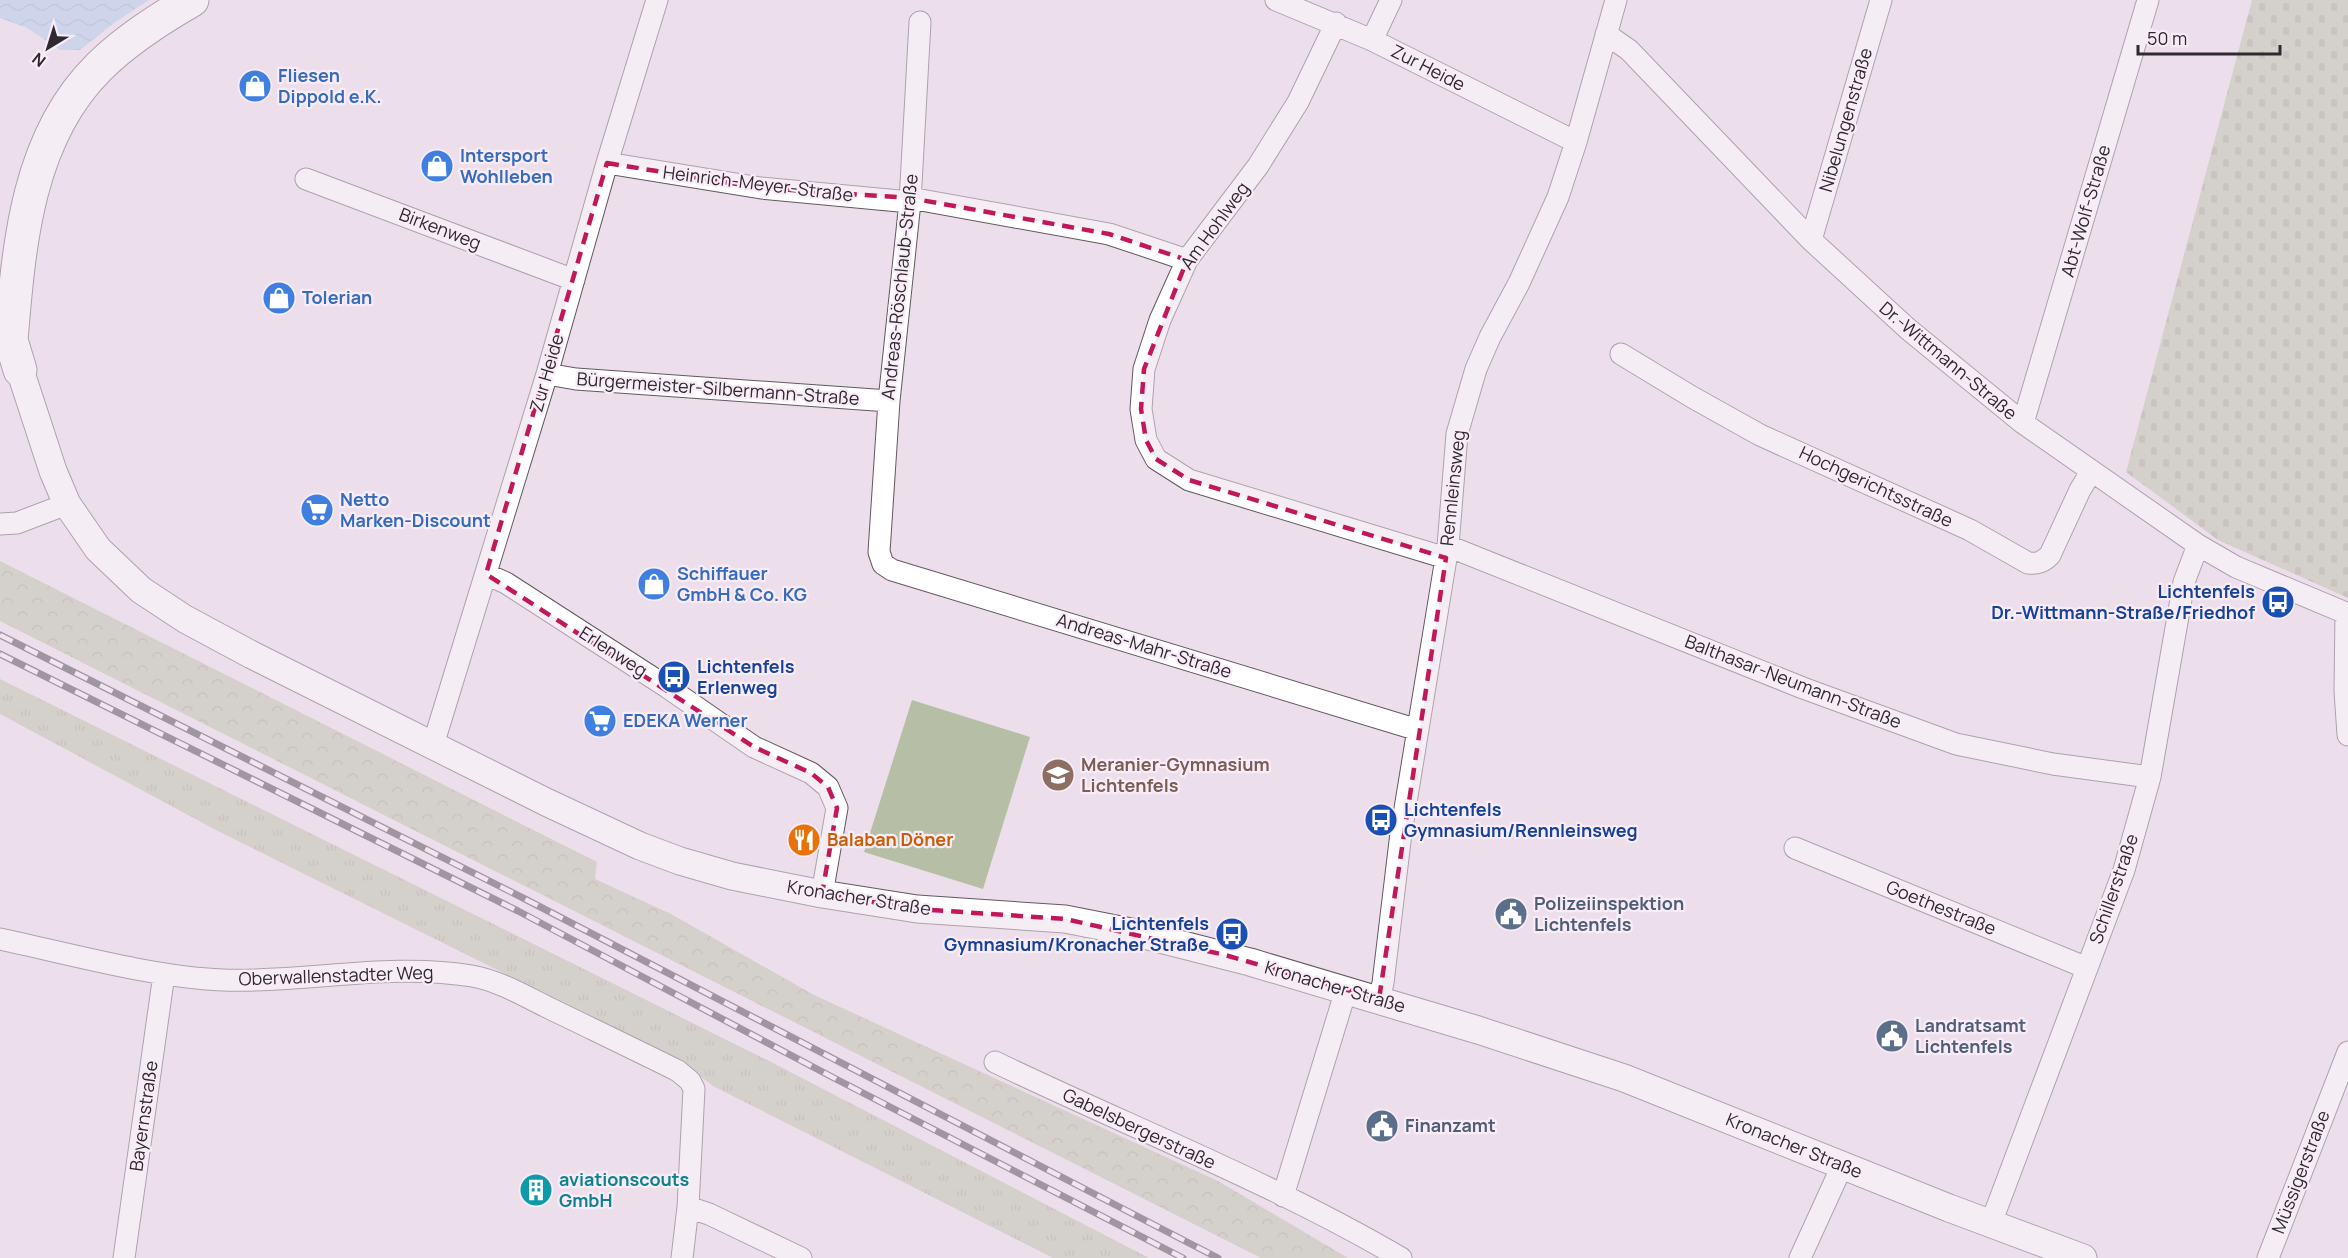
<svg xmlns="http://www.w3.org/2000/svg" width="2348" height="1258" font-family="Manrope,sans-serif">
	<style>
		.grass { fill: url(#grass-tufts) }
		.forest { fill: url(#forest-crowns) }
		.cemetery { fill: url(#cemetery-stones) }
		.pitch { fill: #b6bea6 }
		.water { fill: url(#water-waves) }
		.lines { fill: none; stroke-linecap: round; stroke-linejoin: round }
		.minor-casing { stroke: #635862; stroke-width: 23 }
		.tertiary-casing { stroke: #635862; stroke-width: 29 }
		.trunk-casing { stroke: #635862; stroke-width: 35 }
		.minor { stroke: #fff; stroke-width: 21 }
		.tertiary { stroke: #fff; stroke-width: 27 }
		.trunk { stroke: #fff; stroke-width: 33 }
		.rail-casing { stroke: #453f45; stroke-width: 7 }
		.rail { stroke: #f9ecf8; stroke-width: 4.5; stroke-dasharray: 14; stroke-linecap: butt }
		.marked { fill: none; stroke: #c2185b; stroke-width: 4.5; stroke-dasharray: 12 8; stroke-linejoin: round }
		.labels { text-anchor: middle; stroke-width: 4.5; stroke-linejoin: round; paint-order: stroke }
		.street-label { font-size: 18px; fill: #2f2a2f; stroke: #f9ecf8 }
		.shop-label { font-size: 18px; font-weight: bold; fill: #366cbe; stroke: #f9ecf8; text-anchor: start }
		.transit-label { font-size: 18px; font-weight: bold; fill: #164399; stroke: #f9ecf8; text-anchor: end }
		.education-label { font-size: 18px; font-weight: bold; fill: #785e54; stroke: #f9ecf8; text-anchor: start }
		.food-label { font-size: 18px; font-weight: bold; fill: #c56008; stroke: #f9ecf8; text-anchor: start }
		.service-label { font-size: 18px; font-weight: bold; fill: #4e5e75; stroke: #f9ecf8; text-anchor: start }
		.culture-label { font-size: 18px; font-weight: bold; fill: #0d838f; stroke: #f9ecf8; text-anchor: start }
	</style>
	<defs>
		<pattern id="grass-tufts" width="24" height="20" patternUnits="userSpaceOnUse" patternTransform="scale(1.5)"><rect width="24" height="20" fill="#b6bea6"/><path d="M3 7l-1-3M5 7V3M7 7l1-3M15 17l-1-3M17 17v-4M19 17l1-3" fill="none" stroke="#9da38f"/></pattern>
		<pattern id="forest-crowns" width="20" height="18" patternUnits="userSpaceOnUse" patternTransform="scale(1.5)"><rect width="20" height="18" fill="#b6bea6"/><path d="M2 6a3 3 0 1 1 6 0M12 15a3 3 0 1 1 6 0" fill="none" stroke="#9da38f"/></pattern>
		<pattern id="cemetery-stones" width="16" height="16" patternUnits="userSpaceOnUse" patternTransform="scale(1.5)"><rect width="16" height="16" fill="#b6bea6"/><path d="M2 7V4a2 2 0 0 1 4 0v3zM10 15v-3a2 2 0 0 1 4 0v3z" fill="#9da38f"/></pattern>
		<pattern id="water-waves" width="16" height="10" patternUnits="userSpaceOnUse" patternTransform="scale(1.5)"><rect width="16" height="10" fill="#a9cbe9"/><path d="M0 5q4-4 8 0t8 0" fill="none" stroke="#92aec8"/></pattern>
	</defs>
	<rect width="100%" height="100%" fill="#ecdfeb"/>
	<path class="grass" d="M0,679l773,384 376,195h-96l-340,-172 -31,-24 -466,-232 -216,-116z"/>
	<path class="forest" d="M0,561l597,301 -2,17 76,35 143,81 404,186 130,77h-87l-1261,-637z"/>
	<path class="cemetery" d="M2252,0h96v598l-130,-58 -92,-68z"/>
	<path class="pitch" d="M912,700l118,37 -47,152 -119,-37z"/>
	<path class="water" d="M0,0h149l-35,23 -34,27h-20l-33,-22 -27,-10z"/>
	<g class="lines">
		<g class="minor-casing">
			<path id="minor" d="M1276,0l96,40 204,102
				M920,22l-10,180 -21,199 -10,151 4,12 9,6 526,160
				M1336,23l-38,79 -40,64 -71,94 -27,60 -16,49 -3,40 5,31 10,19 33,21 257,78
				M1606,34l23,16 182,190 97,89 115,94 175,122 38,22 112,47
				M1372,40l19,-40
				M607,163l154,25 149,14
				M306,179l268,101
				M910,198l199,36 78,26
				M1811,240l70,-240
				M1621,354l71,43 68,38 210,95 58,33c10,1 15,-1 22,-8l30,-65 11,-18
				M547,374l29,5 313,22
				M2023,423l125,-423
				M0,524l17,-1 50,-19
				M1448,546l355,142 153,56 97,20 97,13
				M486,574l20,9 161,104 87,60 57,26 17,14 9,21 -15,86
				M2346,613l-1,78 3,44
				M433,745l114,-371 60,-211 50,-163
				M1795,848l292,120
				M0,939c70,15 152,38 223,41 83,3 166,-18 249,-4 28,5 54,21 79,33 43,21 85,41 127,62l12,10 4,8 -6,118 -6,51
				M1379,999l4,-16 18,-150 47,-287 9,-112 19,-65 14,-32 29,-54 39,-86 18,-55 40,-142
				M995,1062c135,65 276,120 406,196
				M1283,1196l63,-206
				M688,1207l21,7 92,44
				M1991,1223l133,-353 26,-93 34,-195 14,-37
				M124,1258l40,-284
				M1800,1258l42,-92
				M2268,1258l80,-206"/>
		</g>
		<g class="tertiary-casing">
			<path id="tertiary" d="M20,370l33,101 14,33 31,45 43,41 44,29 67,36 294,147 94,44 40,15 52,15 90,18 95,15 148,10 71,14 114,29 228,68 146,48 325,130 134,50"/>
		</g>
		<g class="trunk-casing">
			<path id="trunk" d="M5,320l15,50
				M11,340c8,-95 16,-202 88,-273 27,-27 60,-48 93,-67"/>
		</g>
		<use href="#minor" class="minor"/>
		<use href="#tertiary" class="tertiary"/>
		<use href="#trunk" class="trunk"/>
		<g class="rail-casing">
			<path id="rail" d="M0,635l525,264 693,359
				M0,654l518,257 316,167 349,180"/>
		</g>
		<use href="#rail" class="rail"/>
	</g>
	<path d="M0 0H2348V1258H0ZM607,163l154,25 149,10 199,36 78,26 -43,109 -3,40 5,31 10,19 33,21 257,78 -67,441 -154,-44 -160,-36 -148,-10 -95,-15 15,-86 -9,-21 -17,-14 -57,-26 -268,-173z" fill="#ecdfeb" fill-opacity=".55" fill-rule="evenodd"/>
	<path class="marked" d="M607,163l154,25 149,10 199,36 78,26 -43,109 -3,40 5,31 10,19 33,21 257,78 -67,441 -154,-44 -160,-36 -148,-10 -95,-15 15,-86 -9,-21 -17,-14 -57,-26 -268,-173z"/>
	<defs>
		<g id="shop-disc" transform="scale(1.725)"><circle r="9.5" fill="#3f7fe0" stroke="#f9ecf8"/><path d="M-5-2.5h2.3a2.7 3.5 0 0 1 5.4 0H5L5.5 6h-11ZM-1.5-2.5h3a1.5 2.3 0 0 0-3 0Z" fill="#fff"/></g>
		<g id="supermarket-disc" transform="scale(1.725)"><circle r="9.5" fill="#3f7fe0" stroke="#f9ecf8"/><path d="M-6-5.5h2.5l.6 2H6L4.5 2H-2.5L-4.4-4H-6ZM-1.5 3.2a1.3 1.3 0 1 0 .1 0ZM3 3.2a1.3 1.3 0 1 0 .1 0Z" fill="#fff"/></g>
		<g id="bus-disc" transform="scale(1.725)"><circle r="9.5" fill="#1a4fb4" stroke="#f9ecf8"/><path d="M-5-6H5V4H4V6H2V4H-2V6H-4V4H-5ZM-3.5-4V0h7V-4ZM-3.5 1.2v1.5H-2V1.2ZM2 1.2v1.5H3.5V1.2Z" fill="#fff"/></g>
		<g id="school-disc" transform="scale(1.725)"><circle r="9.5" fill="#8d6e63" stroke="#f9ecf8"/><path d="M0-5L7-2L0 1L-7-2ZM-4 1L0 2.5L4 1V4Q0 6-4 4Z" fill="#fff"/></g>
		<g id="restaurant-disc" transform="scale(1.725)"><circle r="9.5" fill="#e8710a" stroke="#f9ecf8"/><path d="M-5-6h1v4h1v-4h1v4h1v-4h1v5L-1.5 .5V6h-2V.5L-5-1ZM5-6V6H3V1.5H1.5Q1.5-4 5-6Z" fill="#fff"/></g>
		<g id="civic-disc" transform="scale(1.725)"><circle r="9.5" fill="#5c6f8a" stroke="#f9ecf8"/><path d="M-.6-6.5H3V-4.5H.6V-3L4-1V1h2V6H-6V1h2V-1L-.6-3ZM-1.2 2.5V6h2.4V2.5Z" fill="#fff"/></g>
		<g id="building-disc" transform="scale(1.725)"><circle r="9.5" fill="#0f9aa8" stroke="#f9ecf8"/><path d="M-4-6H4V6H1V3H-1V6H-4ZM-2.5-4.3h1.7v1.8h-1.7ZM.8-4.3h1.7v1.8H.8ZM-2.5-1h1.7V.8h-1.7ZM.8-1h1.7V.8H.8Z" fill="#fff"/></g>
	</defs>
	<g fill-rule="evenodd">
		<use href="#shop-disc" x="255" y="86"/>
		<use href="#shop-disc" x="437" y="166"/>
		<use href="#shop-disc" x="279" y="298"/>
		<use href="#supermarket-disc" x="317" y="510"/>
		<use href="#shop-disc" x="654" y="584"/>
		<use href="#bus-disc" x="2278" y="602"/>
		<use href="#bus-disc" x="674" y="677"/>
		<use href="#supermarket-disc" x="600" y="721"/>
		<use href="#school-disc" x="1058" y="775"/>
		<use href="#bus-disc" x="1381" y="820"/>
		<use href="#restaurant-disc" x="804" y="840"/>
		<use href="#civic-disc" x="1511" y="914"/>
		<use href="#bus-disc" x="1232" y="934"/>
		<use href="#civic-disc" x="1892" y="1036"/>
		<use href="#civic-disc" x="1382" y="1126"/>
		<use href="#building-disc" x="536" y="1190"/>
	</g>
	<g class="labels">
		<g class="street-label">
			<text transform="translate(1428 68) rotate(27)" y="6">Zur Heide</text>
			<text transform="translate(1846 120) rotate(-74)" y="6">Nibelungenstraße</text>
			<text transform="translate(758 184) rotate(7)" y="6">Heinrich-Meyer-Straße</text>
			<text transform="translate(2086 211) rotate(-74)" y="6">Abt-Wolf-Straße</text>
			<text transform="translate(1215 226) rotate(-54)" y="6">Am Hohlweg</text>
			<text transform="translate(440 229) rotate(21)" y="6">Birkenweg</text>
			<text transform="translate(900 287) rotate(-84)" y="6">Andreas-Röschlaub-Straße</text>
			<text transform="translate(1948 361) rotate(40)" y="6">Dr.-Wittmann-Straße</text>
			<text transform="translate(547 373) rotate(-74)" y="6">Zur Heide</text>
			<text transform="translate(718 389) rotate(4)" y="6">Bürgermeister-Silbermann-Straße</text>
			<text transform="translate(1876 487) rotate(25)" y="6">Hochgerichtsstraße</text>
			<text transform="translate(1453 488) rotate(-84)" y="6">Rennleinsweg</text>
			<text transform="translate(1144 646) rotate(17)" y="6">Andreas-Mahr-Straße</text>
			<text transform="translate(613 652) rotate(33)" y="6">Erlenweg</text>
			<text transform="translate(1793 682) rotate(21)" y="6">Balthasar-Neumann-Straße</text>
			<text transform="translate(2114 889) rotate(-71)" y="6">Schillerstraße</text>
			<text transform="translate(859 898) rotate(9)" y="6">Kronacher Straße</text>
			<text transform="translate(1941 908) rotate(22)" y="6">Goethestraße</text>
			<text transform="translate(336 976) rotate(-2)" y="6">Oberwallenstadter Weg</text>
			<text transform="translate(1335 987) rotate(16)" y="6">Kronacher Straße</text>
			<text transform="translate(144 1116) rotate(-82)" y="6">Bayernstraße</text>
			<text transform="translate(1139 1129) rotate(25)" y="6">Gabelsbergerstraße</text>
			<text transform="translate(1794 1146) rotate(22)" y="6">Kronacher Straße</text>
			<text transform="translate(2301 1172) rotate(-69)" y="6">Müssigerstraße</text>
		</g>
		<g class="shop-label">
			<text x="278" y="82">Fliesen<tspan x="278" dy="21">Dippold e.K.</tspan></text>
			<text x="460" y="162">Intersport<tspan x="460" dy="21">Wohlleben</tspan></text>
			<text x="302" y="304">Tolerian</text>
			<text x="340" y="506">Netto<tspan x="340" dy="21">Marken-Discount</tspan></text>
			<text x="677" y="580">Schiffauer<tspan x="677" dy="21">GmbH &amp; Co. KG</tspan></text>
			<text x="623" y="727">EDEKA Werner</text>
		</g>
		<g class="transit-label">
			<text x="2255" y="598">Lichtenfels<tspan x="2255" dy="21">Dr.-Wittmann-Straße/Friedhof</tspan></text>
			<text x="697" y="673" text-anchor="start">Lichtenfels<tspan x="697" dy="21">Erlenweg</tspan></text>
			<text x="1404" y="816" text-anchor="start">Lichtenfels<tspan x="1404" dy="21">Gymnasium/Rennleinsweg</tspan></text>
			<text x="1209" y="930">Lichtenfels<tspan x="1209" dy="21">Gymnasium/Kronacher Straße</tspan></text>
		</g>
		<g class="education-label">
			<text x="1081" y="771">Meranier-Gymnasium<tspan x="1081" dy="21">Lichtenfels</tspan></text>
		</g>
		<g class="food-label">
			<text x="827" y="846">Balaban Döner</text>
		</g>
		<g class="service-label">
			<text x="1534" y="910">Polizeiinspektion<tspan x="1534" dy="21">Lichtenfels</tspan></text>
			<text x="1915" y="1032">Landratsamt<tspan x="1915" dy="21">Lichtenfels</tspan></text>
			<text x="1405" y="1132">Finanzamt</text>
		</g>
		<g class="culture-label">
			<text x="559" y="1186">aviationscouts<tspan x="559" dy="21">GmbH</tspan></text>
		</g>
	</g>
	<g transform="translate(48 48) rotate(218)" stroke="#f9ecf8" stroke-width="4.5" paint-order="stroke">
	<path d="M0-4.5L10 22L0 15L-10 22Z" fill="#2f2a2f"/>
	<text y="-9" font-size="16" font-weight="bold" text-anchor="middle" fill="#2f2a2f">N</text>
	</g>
	<path d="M2138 45v9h142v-9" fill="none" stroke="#2f2a2f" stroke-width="3"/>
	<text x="2147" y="45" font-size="18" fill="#2f2a2f" stroke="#f9ecf8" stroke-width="4.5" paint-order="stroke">50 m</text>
</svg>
